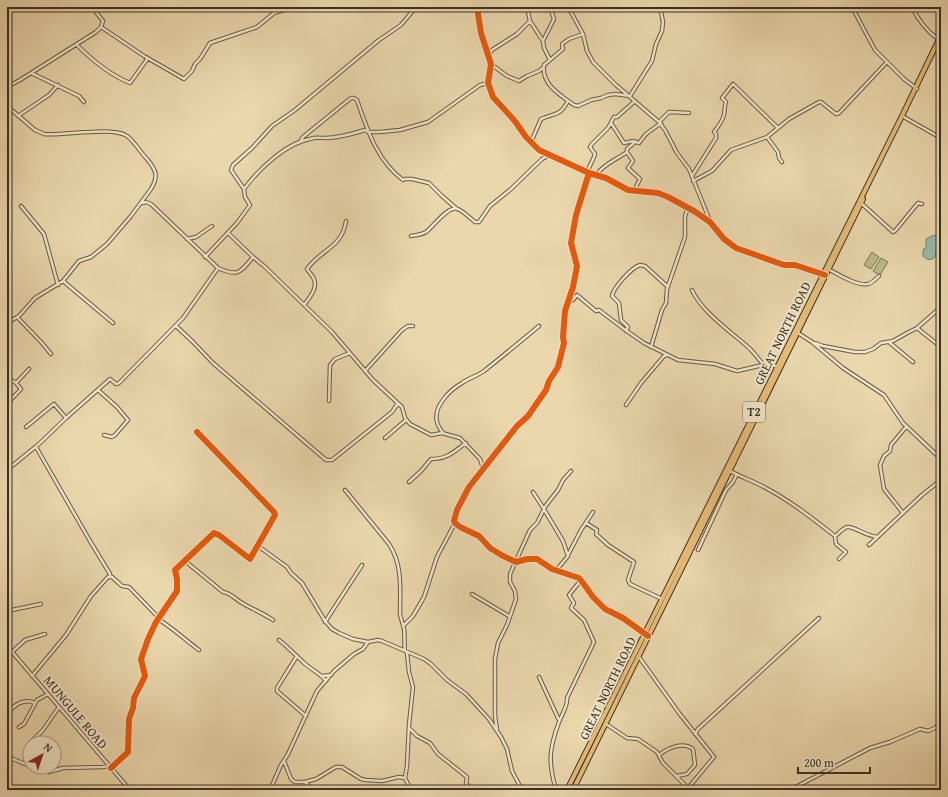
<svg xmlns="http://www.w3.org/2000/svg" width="948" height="797" font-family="'Gentium Book Plus',serif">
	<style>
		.green { fill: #bdbc85; stroke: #7c7656 }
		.water { fill: #98baab; stroke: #728376 }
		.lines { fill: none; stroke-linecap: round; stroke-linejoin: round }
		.minor-casing { stroke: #665a48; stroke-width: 4.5 }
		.highway-casing { stroke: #3a3026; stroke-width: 6 }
		.minor { stroke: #f1e5c9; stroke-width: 2.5 }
		.highway { stroke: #e5bc76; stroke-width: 4 }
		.cycleway-casing { stroke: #f1e5c9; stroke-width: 8 }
		.cycleway { stroke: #e8590c; stroke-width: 6 }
		.labels { text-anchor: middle; stroke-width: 4; stroke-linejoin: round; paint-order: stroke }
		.shield { fill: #f1e5c9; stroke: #716657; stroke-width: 1 }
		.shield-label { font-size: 12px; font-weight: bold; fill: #3a3026 }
		.street-label { font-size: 13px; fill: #3a3026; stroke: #f1e5c9 }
	</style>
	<rect width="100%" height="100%" fill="#ead7ac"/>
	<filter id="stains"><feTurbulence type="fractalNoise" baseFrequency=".005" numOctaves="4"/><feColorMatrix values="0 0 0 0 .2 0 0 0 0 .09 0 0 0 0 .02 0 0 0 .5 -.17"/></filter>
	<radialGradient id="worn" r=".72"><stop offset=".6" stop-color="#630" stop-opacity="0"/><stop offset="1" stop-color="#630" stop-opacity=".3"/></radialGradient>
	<path class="green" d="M872,252l7,5 -8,12 -7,-4z
		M881,258l7,4 -8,13 -7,-4z"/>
	<path class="water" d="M934,235l7,3v5l-4,4 -2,10c-4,4 -8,3 -12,-1v-6l3,-3v-8z"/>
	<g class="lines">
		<g class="minor-casing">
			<path id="minor" d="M477,7l4,26 10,31 -3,19 5,14 21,23 12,17 13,13 50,23 17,5 22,12 30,3 10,4 26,14 16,11 14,17 12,9 48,17h11l28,9
				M527,7l3,14 13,20 1,7 6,12
				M566,7l5,5 12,22 4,17 6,11 23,23 43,37 6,8 12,23 12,16 21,52
				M852,7l23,43 29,29 13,10
				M912,7c6,13 15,24 27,33
				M101,27l43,29 40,23 8,-8 3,-7 5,-5 10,-16 47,-16 17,-14 19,-6
				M583,34l-14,5 -7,5 1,5 -19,16c-3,19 16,30 30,40l4,1 13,-6 10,-2 7,-3 7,-1 15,2 22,-35 4,-17 6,-13 1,-9 -3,-15
				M543,41l11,-22 -4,-12
				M77,45c15,15 33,30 53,38l18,-25
				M488,56l4,-6 25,-16 13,-13
				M491,64l16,12 12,5 8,-5 12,-5 5,-4
				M31,73l48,23 5,6
				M7,87l13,-7 76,-48 5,-5 2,-6 -11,-14
				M7,106l28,24 9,4c19,2 69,-8 83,2 8,6 13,16 20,23 9,11 12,17 4,30l-20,27 -24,28 -16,13 -12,4 -16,20 -28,17 -16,18 -12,7
				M18,116l31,-21 9,-10
				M902,116l39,22
				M659,122l10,-10 20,1
				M611,123l13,20 9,-2 6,2 7,-9 15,-11
				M767,137l11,15 1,6 3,4
				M300,142l3,-5 48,-39h3l3,2c10,29 20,61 46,80l2,-1h7l17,4 13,13 15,13
				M531,142l10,-23c16,-7 18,-2 27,-18
				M627,152l6,9 -5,7 12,11 -6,12
				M587,172l7,-15 1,-3 -5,-7 2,-3 16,-16 6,-11h3l18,-16
				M589,173l-13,42 -5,28 6,23 -4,21 -8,24 -2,26 1,6 -6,24 -9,14 -3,9 -18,26 -11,10 -48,61 -12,23 -3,11 1,2 5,4 19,9 11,12 13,8 13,6 11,-3h10l15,10 27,9 4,5 10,14 12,12 18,9 25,18
				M596,175c9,-12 20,-15 31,-23v-3l8,-7
				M692,176l24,-38v-4l-2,-2c4,-5 8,-10 10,-17 1,-5 0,-8 2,-13l-4,-4 11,-14 45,44
				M693,181l19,-10 19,-21 36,-13 22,-18 30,-17h2l15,12 3,-1 48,-51
				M244,189c14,-19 42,-46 66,-50 5,-2 10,-1 15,-1 13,0 27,-4 40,-8l3,2h12l20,-2 28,-8 52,-37 8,-2
				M142,203l4,-1 5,2 67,64c20,9 22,5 35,-11
				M861,203l32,29 2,-1 23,-28 4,1
				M21,206l23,28 14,51
				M228,233l25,24 11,9 68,66 41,48 29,27 3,11 5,6 21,11 11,-2 18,5 20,21 3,9
				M411,236c5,-1 10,-1 15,-4 7,-5 22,-27 32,-23 6,3 12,9 17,13h4l11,-16 21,-17 31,-30 7,-4
				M187,239l9,-2 16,-11
				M205,257l32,-34 13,-18 -5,-8 -1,-8 -13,-19 2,-5 19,-17 20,-22 23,-16 84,-70 22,-15 15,-18
				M828,269c10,5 28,17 40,15 4,-1 8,-5 11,-8
				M63,281l50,42
				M692,290c8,20 39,42 56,57 6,5 10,12 16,18
				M569,297l4,3 4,-5 19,16 3,-1 25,19 20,14 34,17 37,4 22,7 26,-6 15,1
				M304,305c6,-8 15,-18 9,-28 -2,-3 -4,-5 -6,-8 13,-19 35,-21 39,-48
				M17,317l25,26 9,11
				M176,326l17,16 20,21 113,97h6l60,-48 6,-9
				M917,328l24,19
				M626,331l2,-4 -7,-7 -2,-17 -7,-7c2,-9 19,-28 28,-31l5,1 23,21
				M798,333l14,9 31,26 41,27 19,28 38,36
				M815,343l8,3 32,6h10l8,-3 8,-6 12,-2 14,-8 10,-5 24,-21
				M890,343l23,19
				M651,347l11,-37 4,-7 1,-14 18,-52v-21l3,-8
				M365,371l37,-41 6,-4h5
				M7,377l9,6 5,6 -14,15
				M16,383l13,-14
				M98,390l19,17 11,13 -13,15 -3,2 -8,-2
				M329,401l1,-36 5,-6 15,-6
				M626,405l15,-22 23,-27 3,-1
				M26,427l28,-23 12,14
				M443,433c-3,-4 -5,-7 -6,-11 -4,-16 13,-32 25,-39 7,-5 15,-7 22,-12 19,-15 37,-30 55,-45
				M385,438l21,-18
				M36,447l54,94 20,33v3
				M7,454l2,5v9
				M7,470l32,-26 27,-26 44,-39 6,5 3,-1 64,-65 35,-50
				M730,471c11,6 23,10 34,16 25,13 48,31 71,49l1,8 10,8 -7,7
				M409,482l12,-11 10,-12c17,0 22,-7 35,-16
				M345,490l44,54c14,21 11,45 11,70 1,5 3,10 4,15 1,7 0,15 1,22
				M533,492l11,17
				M903,513l-19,-24 -4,-24 4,-9 6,-5 1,-6 15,-18
				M586,523l11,7 -1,4 12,11 26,17 -6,18 2,4 32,15
				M835,536c4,-2 8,-9 13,-9 5,-1 20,10 30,10
				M869,545l53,-50 19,-15
				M258,546l29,21 4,6 11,10 23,38 7,8 7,4 14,6 15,3
				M698,550l28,-60 7,-8 4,-8
				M568,555l13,-25 12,-18
				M185,561l38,31c8,1 12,7 19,11 10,6 21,10 31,17
				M557,571l2,-4 9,-11 -5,-15 -18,-30 -1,-3 14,-18 5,-10 8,-9
				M472,594l37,22
				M7,611l34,-7
				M158,619c15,9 27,21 41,31
				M325,622l37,-57
				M403,626l10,-10 11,-19 13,-40 18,-34
				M279,640c9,7 16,15 24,22 7,7 17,11 23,19
				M7,646l123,144
				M12,652l13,-12 20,-6
				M407,653l2,19 4,15 -4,38 -2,41 -2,12 6,12
				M297,656l-20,32v3l29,25
				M639,657l40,56 35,44 -26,31
				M32,676l34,-41 25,-39 17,-19h4l10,9 7,1 30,31
				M322,676l9,-1
				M539,677l20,43
				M7,713c8,-8 16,-15 28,-10
				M606,724l21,14 11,1 19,13 6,11 27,27
				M19,727l5,-3 13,-24 11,-6
				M409,728l8,8 13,7 8,11 29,23 -1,6 6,7
				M497,730l-2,-14v-57l3,-16 9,-18 9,-26 -1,-8 -5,-9v-8l20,-44 7,-7 7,-14
				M695,734l3,-5 121,-111
				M30,743l13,-13 16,-23
				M7,754l6,5 17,7
				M659,755c9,-7 24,-14 34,-6l2,16 -8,9 -10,2
				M284,761l7,18 4,3h10l11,-3 20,-12h6l19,12 5,1 16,1 17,-4 6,1
				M32,767l17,5 14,-4 39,-1 7,-1
				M111,768l17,-16 1,-33 4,-11 1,-10 11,-22 -4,-17 7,-20 8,-17 21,-31v-12l-2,-9 39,-37 5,2 31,24 25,-44 -1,-3 -77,-80
				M305,782l8,8
				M270,790l11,-25 7,-11 29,-63 17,-20 20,-17 9,-5 5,-7 10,-2 4,1 42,18 7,5 16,16 19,14 23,25 12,18 6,12 5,22 10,19
				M556,790c-8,-28 -7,-41 3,-68 3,-8 9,-16 8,-24l27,-56 -10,-22 -13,-12 3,-5 -5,-8 12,-15
				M790,790l80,-42 20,-6 30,-13 8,2 7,-3 6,-5"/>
		</g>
		<g class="highway-casing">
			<path id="highway" d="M567,790l335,-674 39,-81
				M573,790l290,-591"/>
		</g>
		<use href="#minor" class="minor"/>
		<use href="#highway" class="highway"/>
		<g class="cycleway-casing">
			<path id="cycleway" d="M477,7l4,26 10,31 -3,19 5,14 21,23 12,17 13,13 50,23 17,5 22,12 30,3 10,4 26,14 16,11 14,17 12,9 48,17h11l30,10
				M589,173l-13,42 -5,28 6,23 -4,21 -8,24 -2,26 1,6 -6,24 -9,14 -3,9 -18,26 -11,10 -48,61 -12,23 -3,11 1,2 5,4 19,9 11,12 13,8 13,6 11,-3h10l15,10 27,9 4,5 10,14 12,12 18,9 25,18
				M111,768l17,-16 1,-33 4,-11 1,-10 11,-22 -4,-17 7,-20 8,-17 21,-31v-12l-2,-9 39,-37 5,2 31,24 25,-44 -1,-3 -77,-80"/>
		</g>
		<use href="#cycleway" class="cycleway"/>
	</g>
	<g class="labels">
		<rect class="shield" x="743" y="402" width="22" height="20" rx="3"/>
		<g class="shield-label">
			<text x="754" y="416">T2</text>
		</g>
		<g class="street-label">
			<text transform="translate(782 333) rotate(-64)" y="5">GREAT NORTH ROAD</text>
			<text transform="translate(607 688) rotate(-64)" y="5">GREAT NORTH ROAD</text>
			<text transform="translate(76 712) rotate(50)" y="5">MUNGULE ROAD</text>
		</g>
	</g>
	<rect width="948" height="797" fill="none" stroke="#ead7ac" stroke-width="24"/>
	<rect x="8" y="8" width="932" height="781" fill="none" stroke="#3a3026" stroke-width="2"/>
	<rect x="12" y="12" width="924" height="773" fill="none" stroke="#3a3026"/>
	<g transform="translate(42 755) rotate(40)"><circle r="19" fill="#f1e5c9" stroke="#a89d88"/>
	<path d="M0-3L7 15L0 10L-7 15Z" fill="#8f2418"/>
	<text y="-6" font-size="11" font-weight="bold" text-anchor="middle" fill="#3a3026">N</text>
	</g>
	<path d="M798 767v6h72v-6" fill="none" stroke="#3a3026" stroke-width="2"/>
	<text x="804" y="767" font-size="12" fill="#3a3026" stroke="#f1e5c9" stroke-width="3" paint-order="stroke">200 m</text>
	<rect width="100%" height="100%" filter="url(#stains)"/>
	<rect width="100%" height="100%" fill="url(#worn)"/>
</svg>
